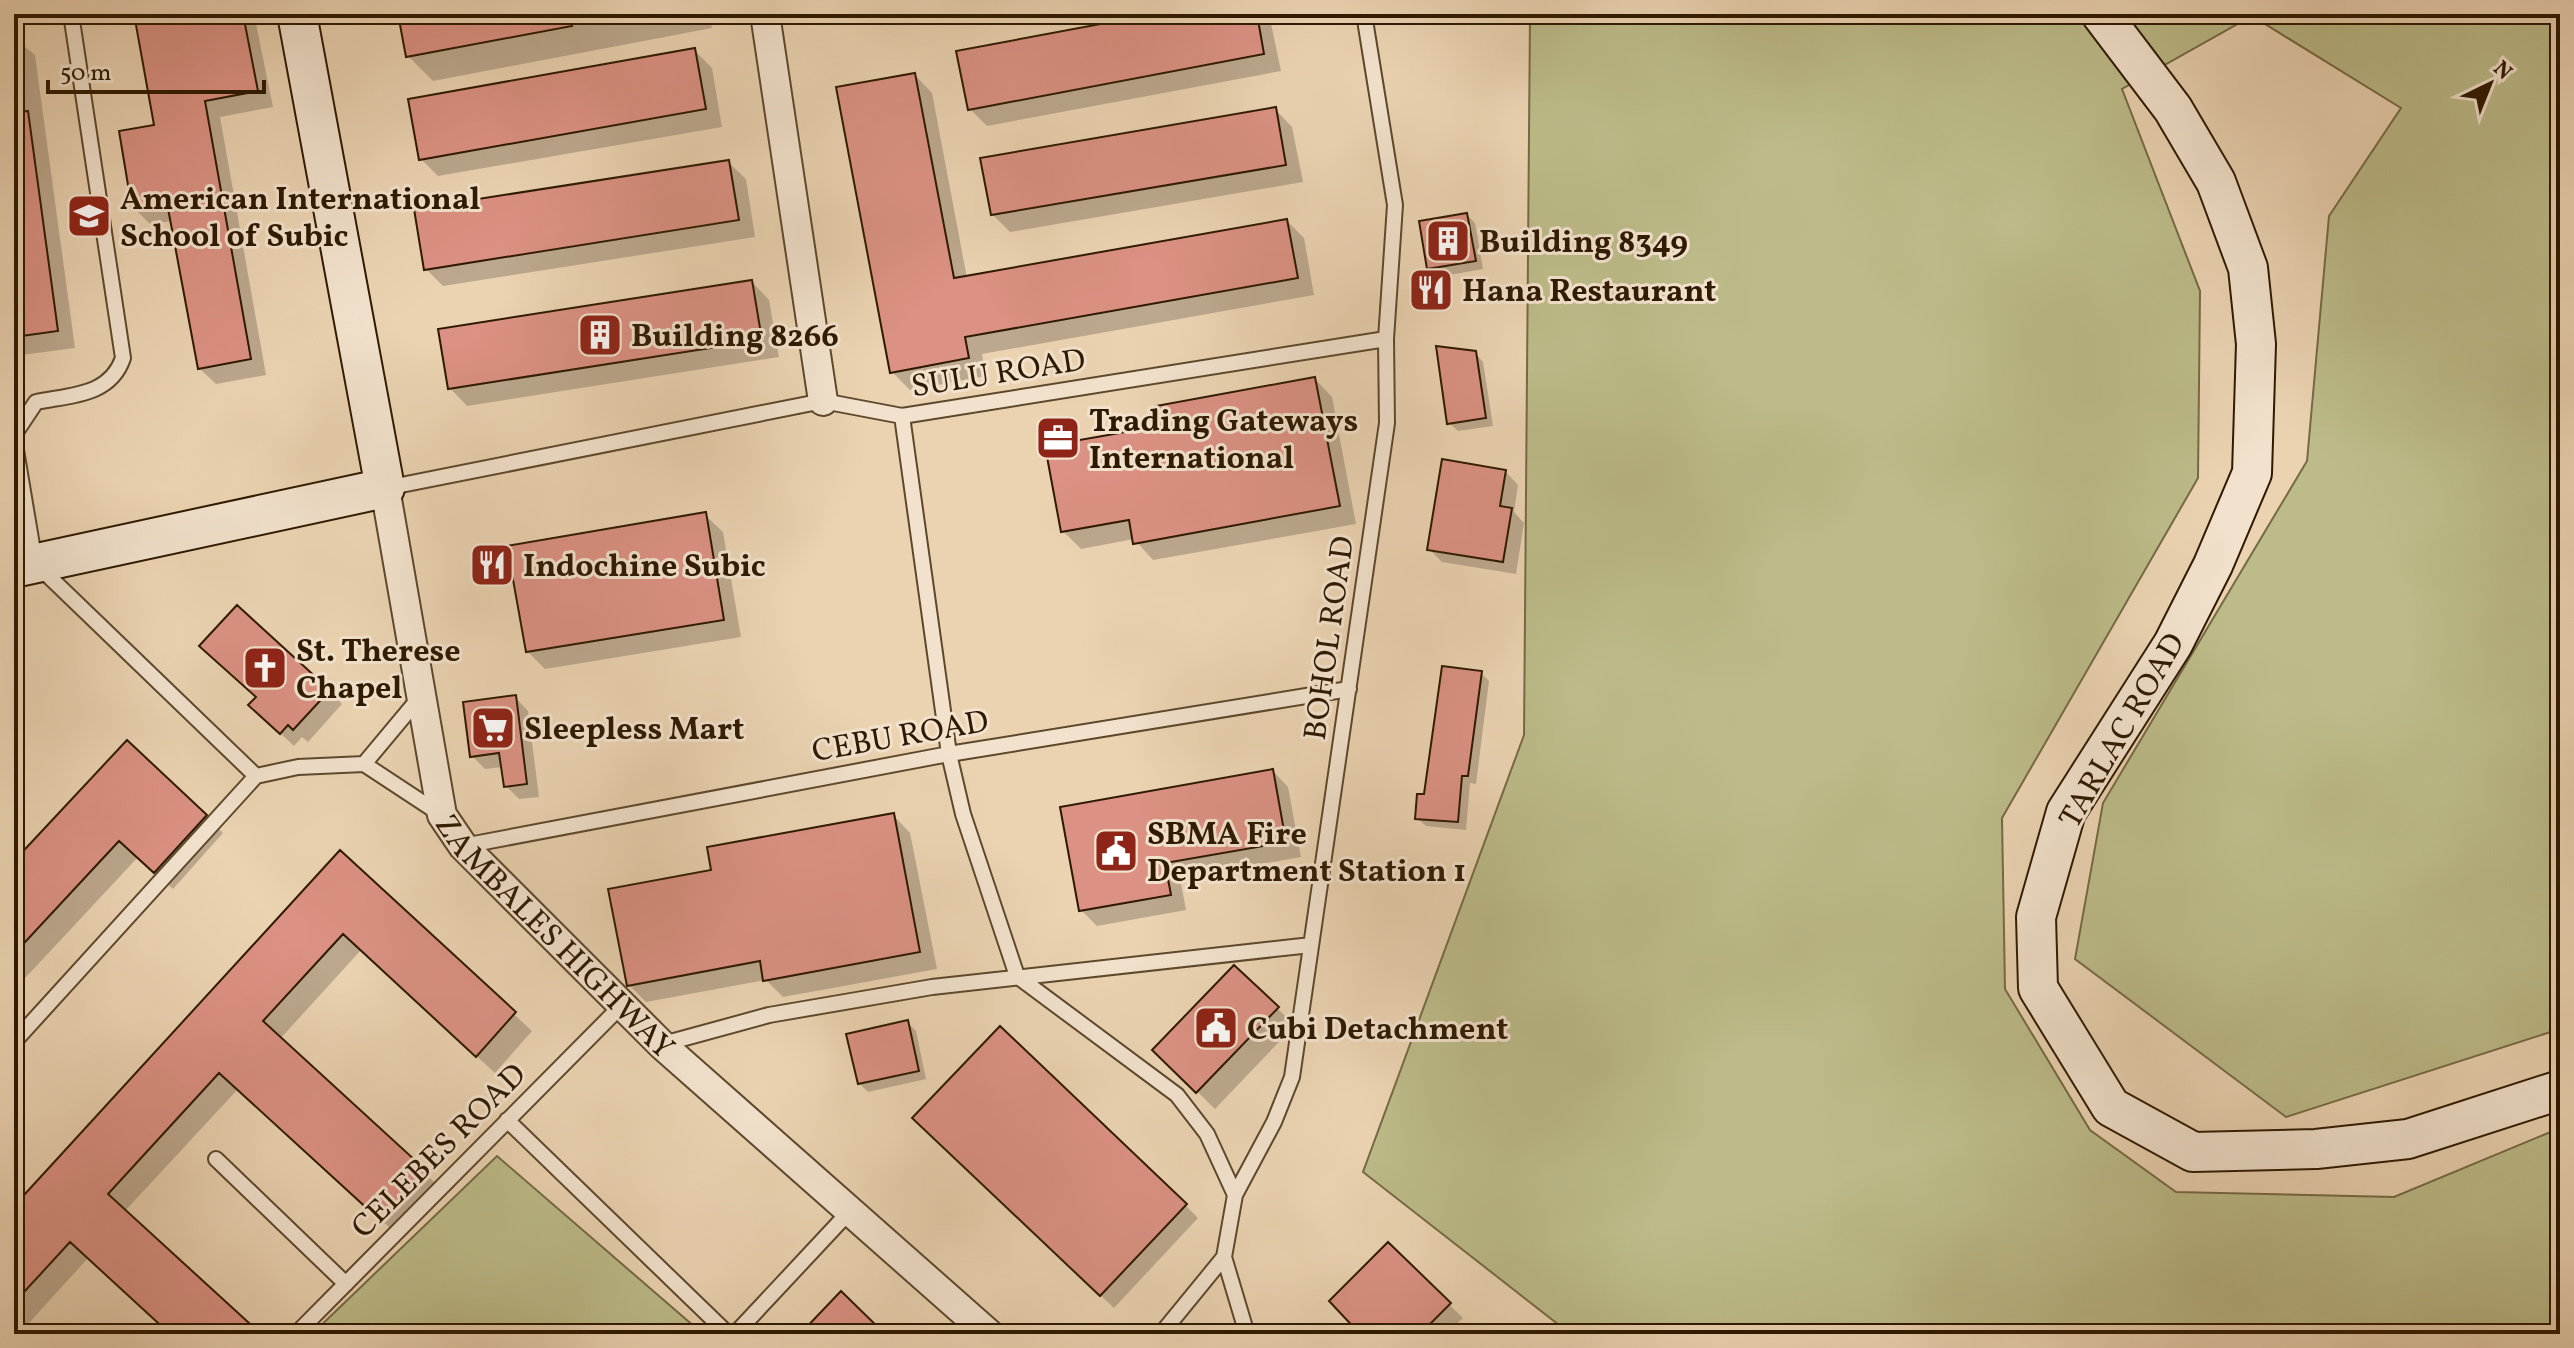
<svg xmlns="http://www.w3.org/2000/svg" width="2574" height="1348" font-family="Vollkorn,serif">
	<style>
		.green { fill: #bcbb89; stroke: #756a44; stroke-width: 2 }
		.shadow { fill: #0003 }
		.building { fill: #db9183; stroke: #2e1900; stroke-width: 2 }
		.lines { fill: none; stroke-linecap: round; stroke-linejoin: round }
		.lane-casing { stroke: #5d482c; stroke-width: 18 }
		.street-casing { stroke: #5d482c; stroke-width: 32 }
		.secondary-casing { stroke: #2e1900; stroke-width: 42 }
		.lane { stroke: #f2e2cd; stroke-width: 14 }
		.street { stroke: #f2e2cd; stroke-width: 28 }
		.secondary { stroke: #f2e2cd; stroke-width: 38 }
		.labels { text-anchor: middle; stroke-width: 6; stroke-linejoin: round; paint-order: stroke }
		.poi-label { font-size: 32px; font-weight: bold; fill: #2e1900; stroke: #f2e2cd; text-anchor: start }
		.street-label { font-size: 32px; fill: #2e1900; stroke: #f2e2cd }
	</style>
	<rect width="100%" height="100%" fill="#ebd3b2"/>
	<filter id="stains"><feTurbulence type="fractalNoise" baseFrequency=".0025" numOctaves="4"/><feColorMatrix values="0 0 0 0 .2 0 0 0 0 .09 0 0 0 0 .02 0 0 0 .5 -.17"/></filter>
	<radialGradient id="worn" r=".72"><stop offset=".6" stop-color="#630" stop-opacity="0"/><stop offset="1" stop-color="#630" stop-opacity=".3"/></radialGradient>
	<path class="green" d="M1530,14h1030v1015l-274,88 -211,-158 28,-156 204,-342 22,-245 72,-108 -149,-92 -130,73 78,202 -2,187 -196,340 3,171 85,141 86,62 218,5 166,-69v206l-992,-2 -205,-160 161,-437z
		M497,1156l206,178h-391z"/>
	<path class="shadow" d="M137,14h117l19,93 -53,10 46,258 -50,9 -17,-16 -27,-147 -22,3 -16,-16 22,-81z
		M400,14h309l3,14 -279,53 -25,-25z
		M1165,14h104l12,57 -294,55 -17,-17z
		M14,38l21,17 40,293 -61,8z
		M695,51l17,17 10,59 -284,49 -17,-17z
		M915,75l17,18 35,185 320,-57 17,17 10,57 -332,59 4,22 -76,14 -18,-18z
		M1275,109l17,18 11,55 -293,50 -18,-18z
		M728,162l18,17 9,58 -312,49 -17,-17z
		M1467,215l8,8 8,46 -45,8 -9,-9z
		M752,282l17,18 10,57 -312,49 -17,-18z
		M1475,353l8,9 10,64 -35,5 -9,-8z
		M1315,379l17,18 24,127 -203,36 -19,-21 -53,10 -18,-18 99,-104z
		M1505,471l13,14 -4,27 10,11 -8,51 -74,-12 -13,-13z
		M705,515l18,17 18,105 -196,32 -18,-18z
		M1481,673l8,8 -13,103 -6,-1 -4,47 -40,-4 -9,-8z
		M329,691l13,13 -34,38 -6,-5 -8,9 -30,-28 -6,-20z
		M515,697l13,14 11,86 -20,2 -13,-13 -3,-19 -18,2 -13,-13z
		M1273,771l15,16 13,70 -121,21 6,32 -89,16 -16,-16z
		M893,815l17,18 27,136 -154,28 -17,-17 -120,22 -17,-17 84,-114z
		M206,816l17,17 -50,56 -35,-32 -124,133v-126z
		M340,853l192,178 -37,42 -134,-123 -81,89 165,153 -43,47 -164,-150 -114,123 134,122h-87l-83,-76 -69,76h-5v-125z
		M1277,1008l18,17 -80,84 -60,-59z
		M907,1022l9,9 10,48 -58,13 -9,-9z
		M928,1131l257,74 13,13 -84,90z
		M1388,1244l75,74 -17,16h-83z
		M1499,1323l11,11h-23z"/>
	<path class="building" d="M134,14h109l15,77 -53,10 46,258 -53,10 -31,-166 -35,6 -13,-78 35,-6z
		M398,14h172l2,12 -166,31z
		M1154,14h103l7,40 -296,56 -12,-59z
		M695,48l11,61 -287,51 -11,-61z
		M915,73l39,205 333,-59 11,59 -333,59 4,21 -79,15 -54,-286z
		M1276,107l10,58 -295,50 -11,-57z
		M28,111l30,220 -44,6v-225z
		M729,160l10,60 -315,50 -10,-61z
		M1467,213l9,48 -49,8 -8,-48z
		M752,280l10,60 -314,49 -10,-60z
		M1436,346l40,5 10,67 -39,6z
		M1315,377l25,129 -207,38 -4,-24 -68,12 -16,-86 115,-20 -4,-20z
		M1442,459l64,11 -6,36 12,2 -9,54 -76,-12z
		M706,512l18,108 -198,32 -19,-106z
		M237,605l93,85 -37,40 -5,-5 -8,9 -32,-29 8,-8 -57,-51z
		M1442,666l40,5 -14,105h-6l-4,46 -43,-3 2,-25h7z
		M516,695l11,89 -23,3 -5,-34 -29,4 -7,-55z
		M127,740l80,75 -53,58 -35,-32 -105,113v-93z
		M1273,769l13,73 -121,21 6,32 -92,16 -19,-104z
		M894,813l26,139 -157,29 -3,-20 -133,25 -19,-97 103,-19 -4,-23z
		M340,850l176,162 -40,45 -133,-123 -80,87 166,152 -46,50 -164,-150 -111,121 153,140h-91l-100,-92 -56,61v-97z
		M1234,965l45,42 -83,86 -44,-43z
		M908,1020l11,51 -61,13 -12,-50z
		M1000,1026l187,178 -87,92 -188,-178z
		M1388,1242l63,61 -31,31h-60l-31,-33z
		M841,1291l44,43h-85z"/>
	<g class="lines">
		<g class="lane-casing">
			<path id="lane" d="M902,416l47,338 14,60 54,162 160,119 30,39 28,61
				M14,435l22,-33c35,-7 74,-6 87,-44l-52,-344
				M14,438l21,125 221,213
				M386,488l437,-87 79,15 484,-77
				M364,764l76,50
				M463,846l486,-92 400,-65
				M14,1042l242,-266 42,-9 66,-3 56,-67
				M663,1044l106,-29 163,-28 379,-42
				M507,1120l221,214
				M216,1159l130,125
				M1224,1257l23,77
				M296,1334l325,-328
				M735,1334l114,-122
				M1161,1334l63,-77 11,-62 39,-73 18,-45 95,-654 -1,-84 9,-134 -31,-191"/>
		</g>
		<g class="street-casing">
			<g id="street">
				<path d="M765,14l58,387"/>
				<path id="s1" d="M385,488l57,327 21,31 199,199 327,289"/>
			</g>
		</g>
		<g class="secondary-casing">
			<path id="secondary" d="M2101,14l72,95 43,73 32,86 8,76 -4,129 -39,92 -40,79 -107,168 -30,105 2,71 73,119 82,45 123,-3 92,-10 152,-49
				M14,568l371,-80 -88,-474"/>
		</g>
		<use href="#lane" class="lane"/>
		<use href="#street" class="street"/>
		<use href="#secondary" class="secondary"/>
	</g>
	<defs>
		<g id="school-square" transform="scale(2.3)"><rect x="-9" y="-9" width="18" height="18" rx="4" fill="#8f2418" stroke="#f2e2cd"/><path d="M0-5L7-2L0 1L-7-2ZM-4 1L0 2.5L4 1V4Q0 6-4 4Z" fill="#fff"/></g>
		<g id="building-square" transform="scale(2.3)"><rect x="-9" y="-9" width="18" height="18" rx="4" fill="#8f2418" stroke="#f2e2cd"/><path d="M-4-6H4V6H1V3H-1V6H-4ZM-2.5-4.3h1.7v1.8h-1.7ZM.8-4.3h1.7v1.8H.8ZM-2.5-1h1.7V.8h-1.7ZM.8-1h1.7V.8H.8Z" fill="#fff"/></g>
		<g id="restaurant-square" transform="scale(2.3)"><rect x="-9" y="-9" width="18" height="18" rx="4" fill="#8f2418" stroke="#f2e2cd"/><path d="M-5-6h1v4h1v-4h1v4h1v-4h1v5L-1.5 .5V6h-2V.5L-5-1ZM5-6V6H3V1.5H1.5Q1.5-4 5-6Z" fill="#fff"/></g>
		<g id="office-square" transform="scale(2.3)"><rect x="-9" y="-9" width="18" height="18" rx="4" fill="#8f2418" stroke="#f2e2cd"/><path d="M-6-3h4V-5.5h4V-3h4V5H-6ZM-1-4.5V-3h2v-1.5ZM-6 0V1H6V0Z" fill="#fff"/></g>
		<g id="church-square" transform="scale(2.3)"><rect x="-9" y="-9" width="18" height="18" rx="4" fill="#8f2418" stroke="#f2e2cd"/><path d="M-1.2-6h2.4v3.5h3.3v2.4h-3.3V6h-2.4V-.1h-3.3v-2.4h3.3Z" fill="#fff"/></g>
		<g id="supermarket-square" transform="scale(2.3)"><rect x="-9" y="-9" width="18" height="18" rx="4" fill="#8f2418" stroke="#f2e2cd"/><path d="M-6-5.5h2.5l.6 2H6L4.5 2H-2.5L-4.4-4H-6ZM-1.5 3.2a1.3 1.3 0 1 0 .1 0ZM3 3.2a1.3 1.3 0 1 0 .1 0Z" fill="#fff"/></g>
		<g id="civic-square" transform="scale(2.3)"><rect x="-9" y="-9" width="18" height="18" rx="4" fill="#8f2418" stroke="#f2e2cd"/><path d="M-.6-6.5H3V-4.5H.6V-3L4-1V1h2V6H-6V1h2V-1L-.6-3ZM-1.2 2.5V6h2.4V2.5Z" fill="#fff"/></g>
	</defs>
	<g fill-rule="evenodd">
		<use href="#school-square" x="89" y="216"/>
		<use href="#building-square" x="1448" y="241"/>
		<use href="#restaurant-square" x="1431" y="290"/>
		<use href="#building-square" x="600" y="335"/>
		<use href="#office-square" x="1058" y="438"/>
		<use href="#restaurant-square" x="492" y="565"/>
		<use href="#church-square" x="265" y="668"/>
		<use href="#supermarket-square" x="493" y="728"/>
		<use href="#civic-square" x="1116" y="851"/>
		<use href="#civic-square" x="1216" y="1028"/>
	</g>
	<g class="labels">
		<g class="poi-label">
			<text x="120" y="209">American International<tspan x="120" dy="37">School of Subic</tspan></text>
			<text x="1479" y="252">Building 8349</text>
			<text x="1462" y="301">Hana Restaurant</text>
			<text x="631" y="346">Building 8266</text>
			<text x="1089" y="431">Trading Gateways<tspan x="1089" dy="37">International</tspan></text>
			<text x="523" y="576">Indochine Subic</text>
			<text x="296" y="661">St. Therese<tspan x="296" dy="37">Chapel</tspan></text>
			<text x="524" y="739">Sleepless Mart</text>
			<text x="1147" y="844">SBMA Fire<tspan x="1147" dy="37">Department Station 1</tspan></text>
			<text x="1247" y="1039">Cubi Detachment</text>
		</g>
		<g class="street-label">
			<text transform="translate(998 372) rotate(-9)" y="11">SULU ROAD</text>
			<text transform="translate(1328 638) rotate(-82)" y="11">BOHOL ROAD</text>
			<text transform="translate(2121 730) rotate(-60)" y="11">TARLAC ROAD</text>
			<text transform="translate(900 735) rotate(-10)" y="11">CEBU ROAD</text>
			<text dy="11" stroke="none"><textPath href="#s1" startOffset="498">ZAMBALES HIGHWAY</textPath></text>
			<text transform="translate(438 1150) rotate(-45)" y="11">CELEBES ROAD</text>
		</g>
	</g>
	<rect width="2574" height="1348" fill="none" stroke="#ebd3b2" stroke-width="48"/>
	<rect x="16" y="16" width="2542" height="1316" fill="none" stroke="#2e1900" stroke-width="4"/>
	<rect x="24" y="24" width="2526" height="1300" fill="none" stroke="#2e1900" stroke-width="2"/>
	<g transform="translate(2490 84) rotate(43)" stroke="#f2e2cd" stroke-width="6" paint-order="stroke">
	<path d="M0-6L14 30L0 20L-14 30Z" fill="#2e1900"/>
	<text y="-12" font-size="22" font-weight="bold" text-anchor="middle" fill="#2e1900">N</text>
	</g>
	<path d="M48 80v12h216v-12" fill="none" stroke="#2e1900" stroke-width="4"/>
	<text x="60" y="80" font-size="24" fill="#2e1900" stroke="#f2e2cd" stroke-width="6" paint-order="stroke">50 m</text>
	<rect width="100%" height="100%" filter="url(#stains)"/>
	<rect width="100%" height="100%" fill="url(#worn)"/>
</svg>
